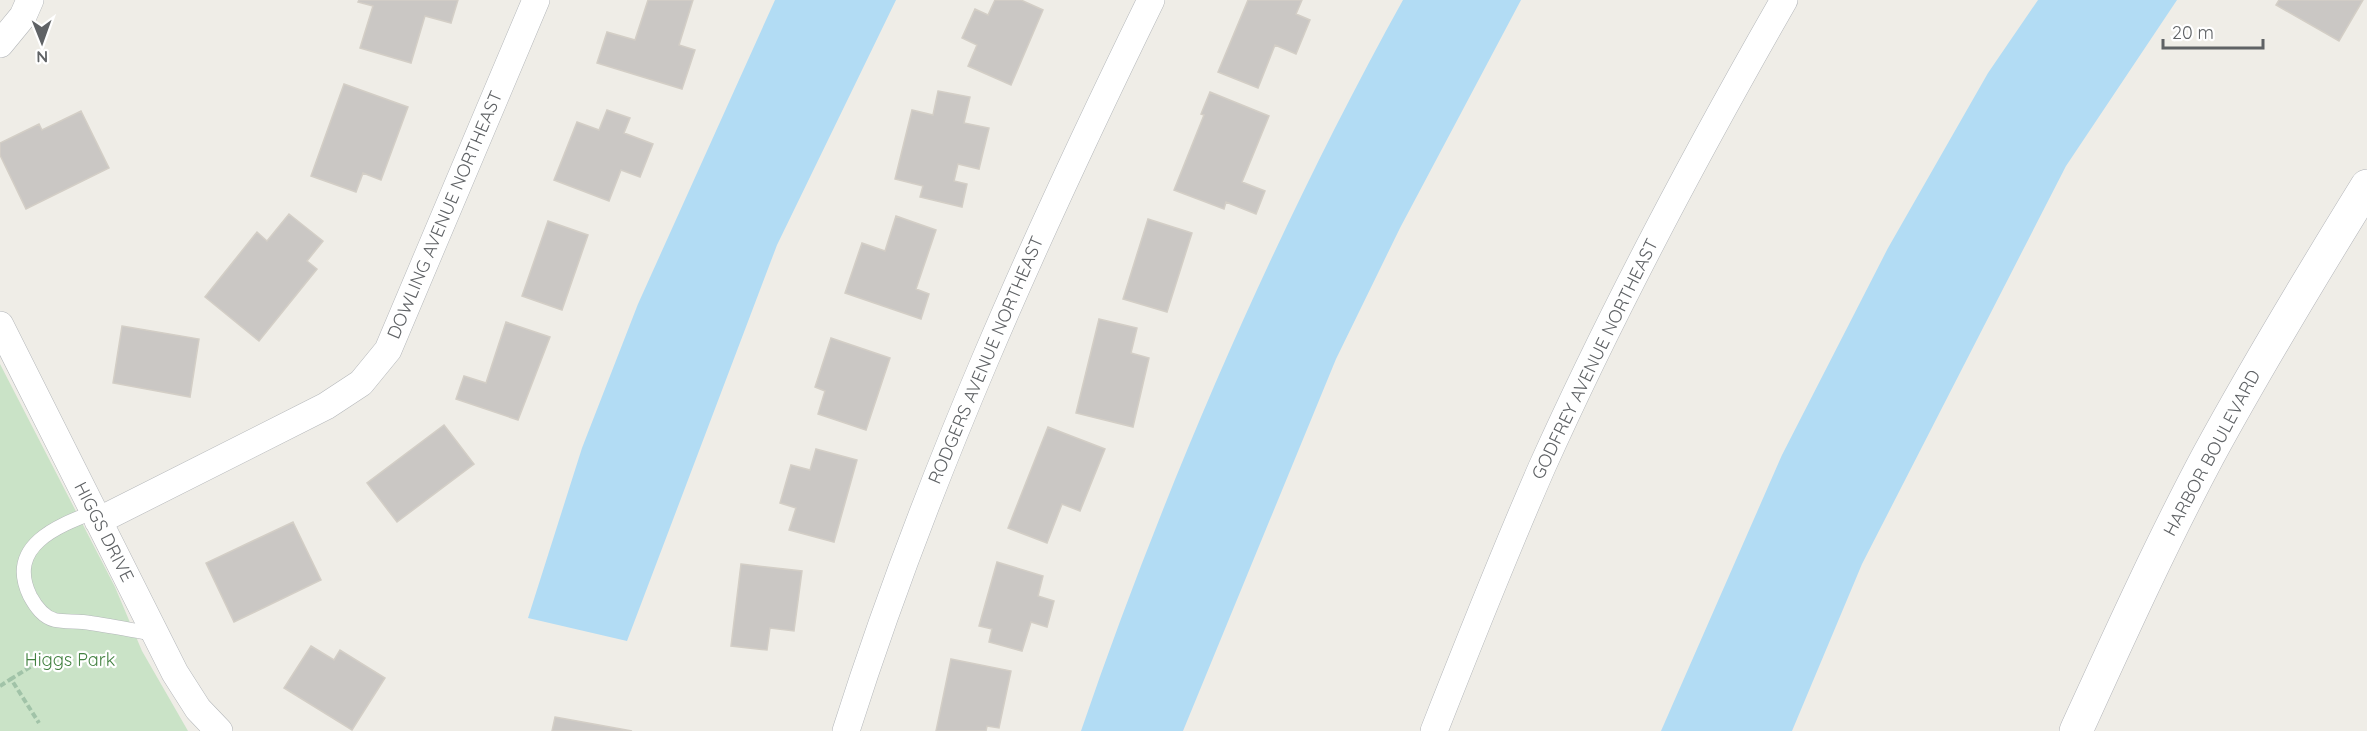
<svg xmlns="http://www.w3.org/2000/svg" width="2367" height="731" font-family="Quicksand,sans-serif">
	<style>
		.green { fill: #cae3c7 }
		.water { fill: #b2dcf4 }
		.building { fill: #cac7c4; stroke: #d3cec6; stroke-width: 1.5 }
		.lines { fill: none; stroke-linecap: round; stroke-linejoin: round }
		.lane-casing { stroke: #b4b7ba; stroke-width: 15 }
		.street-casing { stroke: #b4b7ba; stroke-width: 28 }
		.secondary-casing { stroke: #b4b6ba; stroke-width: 34 }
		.path { stroke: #a1c3a8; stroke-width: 4; stroke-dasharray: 6 3; stroke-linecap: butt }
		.lane { stroke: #fff; stroke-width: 14 }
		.street { stroke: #fff; stroke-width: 27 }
		.secondary { stroke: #fff; stroke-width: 33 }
		.labels { text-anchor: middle; stroke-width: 4.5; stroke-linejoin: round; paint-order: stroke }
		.street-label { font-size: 18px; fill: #5f6265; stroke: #fff }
		.park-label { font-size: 18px; fill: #448242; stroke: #fff }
	</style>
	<rect width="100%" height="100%" fill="#efede7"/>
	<path class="green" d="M0,364l115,223 27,64 46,80h-188z"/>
	<path class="water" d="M775,0h121l-119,245 -150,396 -99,-23 54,-170 56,-144z
		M1403,0h118l-121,228 -64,131 -153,372h-102c85,-248 195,-502 322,-731z
		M2038,0h139l-111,166 -204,398 -70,167h-131l121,-276 106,-207 100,-175z"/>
	<path class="building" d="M359,0h99l-7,23 -26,-7 -14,47 -51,-15 13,-42 -15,-4z
		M648,0h45l-14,45 16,5 -13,39 -85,-26 10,-31 28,8z
		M995,0h26l22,10 -32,75 -43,-19 9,-21 -15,-7 13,-29 13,6z
		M1248,0h54l-6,14 14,6 -14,34 -21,-9 -17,43 -40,-16z
		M2279,0h84l-24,41 -63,-36z
		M344,84l64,23 -27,73 -18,-7 -7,19 -45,-16z
		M938,91l32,6 -6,26 25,5 -10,41 -21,-5 -4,17 13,3 -5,23 -42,-10 3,-11 -28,-7 17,-69 21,5z
		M1210,92l59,24 -27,66 23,9 -9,23 -30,-12 -2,7 -50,-19 30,-75 -3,-1z
		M607,110l23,8 -6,15 29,11 -13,33 -19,-7 -12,31 -55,-21 23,-58 22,8z
		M81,111l28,57 -83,41 -26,-54v-12l39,-19 3,6z
		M289,214l34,27 -16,20 10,8 -58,72 -54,-44 52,-65 10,9z
		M896,216l40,14 -20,59 13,5 -8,25 -76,-26 17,-50 23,8z
		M1148,219l44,14 -25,79 -44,-13z
		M548,221l40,14 -26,75 -40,-14z
		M1099,319l38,9 -6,25 18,5 -16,69 -57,-14z
		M506,322l44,15 -32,83 -62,-21 8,-23 22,7z
		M122,326l77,13 -9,58 -77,-14z
		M831,338l59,20 -24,72 -48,-16 7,-23 -10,-4z
		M444,425l30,39 -77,58 -30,-39z
		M1048,427l57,22 -25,62 -18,-7 -15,39 -39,-15z
		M816,449l41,11 -23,82 -45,-12 7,-22 -16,-5 11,-38 19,5z
		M293,522l28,58 -87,42 -28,-59z
		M997,562l46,14 -5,20 16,5 -7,26 -16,-5 -9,29 -33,-9 3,-13 -13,-3z
		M741,564l61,7 -8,60 -24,-3 -3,22 -36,-4z
		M311,646l23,14 6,-10 45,28 -33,52 -68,-42z
		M951,659l60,12 -12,57 -12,-2 -1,5h-50z
		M555,717l77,14h-80z"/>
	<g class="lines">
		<g class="lane-casing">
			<path id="lane" d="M94,512c-37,14 -88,34 -64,84 6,11 13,21 25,24 9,2 19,1 28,2 24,3 48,8 72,12"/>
		</g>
		<g class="street-casing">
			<path id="street" d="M0,44l23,-28 7,-16
				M0,325l175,348 23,36 21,22
				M98,521l228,-115 35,-23 27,-33 148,-350
				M846,731c80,-252 189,-494 305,-731
				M1434,731c35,-89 70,-177 108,-264 72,-160 155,-315 242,-467"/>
		</g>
		<g class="secondary-casing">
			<path id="secondary" d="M2076,731c42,-92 84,-185 132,-275 50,-92 104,-181 159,-270"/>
		</g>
		<path class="path" d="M38,662l-27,17 28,44
			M0,686l11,-7"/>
		<use href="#lane" class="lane"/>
		<use href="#street" class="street"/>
		<use href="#secondary" class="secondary"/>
	</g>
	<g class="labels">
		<g class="street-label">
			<text transform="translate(445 215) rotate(-67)" y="6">DOWLING AVENUE NORTHEAST</text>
			<text transform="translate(1595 359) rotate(-64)" y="6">GODFREY AVENUE NORTHEAST</text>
			<text transform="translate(986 360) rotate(-67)" y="6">RODGERS AVENUE NORTHEAST</text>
			<text transform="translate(2212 453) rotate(-62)" y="6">HARBOR BOULEVARD</text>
			<text transform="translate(104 532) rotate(63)" y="6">HIGGS DRIVE</text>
		</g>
		<g class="park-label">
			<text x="70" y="666">Higgs Park</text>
		</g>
	</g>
	<g transform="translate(42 42) rotate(179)" stroke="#ffffff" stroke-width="4.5" paint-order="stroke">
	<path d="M0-4.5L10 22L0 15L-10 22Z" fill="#5f6265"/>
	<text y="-9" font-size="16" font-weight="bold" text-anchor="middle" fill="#5f6265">N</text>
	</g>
	<path d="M2163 39v9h100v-9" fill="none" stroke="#5f6265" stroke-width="3"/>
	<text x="2172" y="39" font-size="18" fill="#5f6265" stroke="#ffffff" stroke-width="4.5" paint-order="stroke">20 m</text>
</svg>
